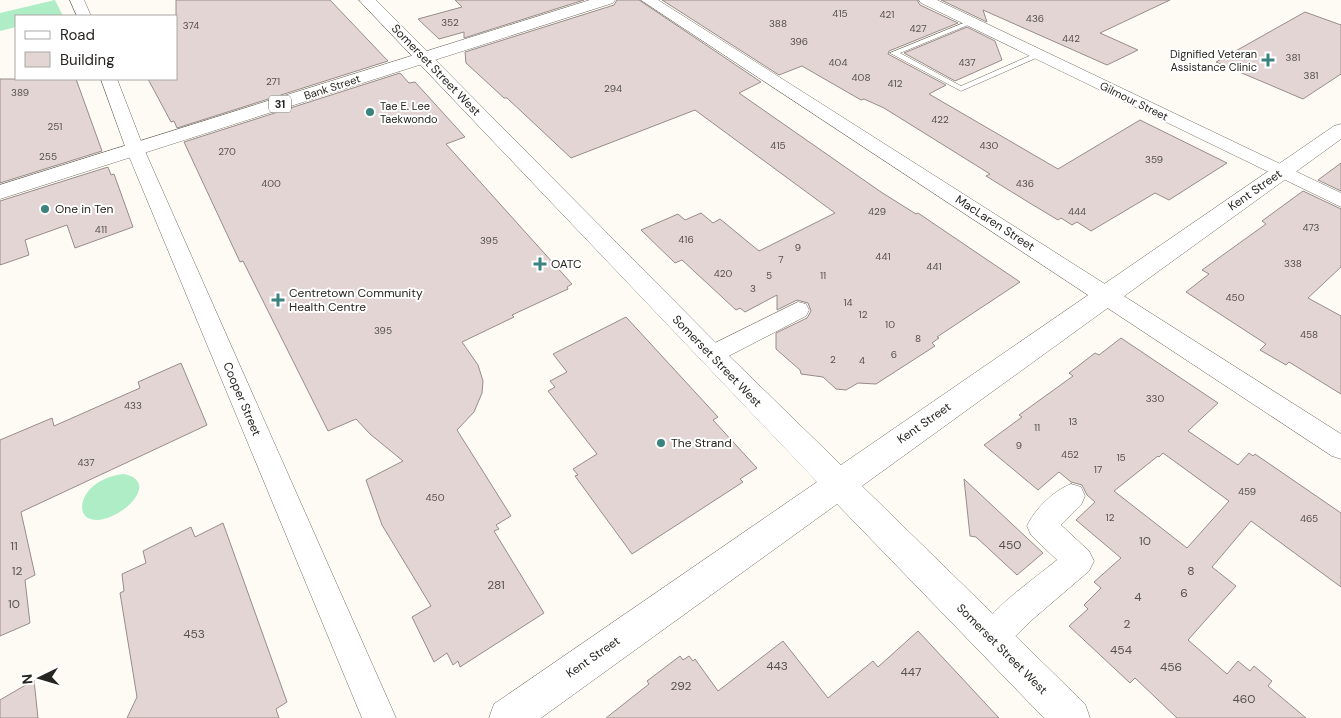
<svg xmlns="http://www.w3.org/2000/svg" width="1341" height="718" font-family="'DM Sans',sans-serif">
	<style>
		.green { fill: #afedc7 }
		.building { fill: #e3d5d3; stroke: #988c89; fill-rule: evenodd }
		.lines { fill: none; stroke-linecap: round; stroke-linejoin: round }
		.lane-casing { stroke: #736e65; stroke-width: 1 }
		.street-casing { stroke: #736e65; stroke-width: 1 }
		.secondary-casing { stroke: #736e65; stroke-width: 1 }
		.primary-casing { stroke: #736e65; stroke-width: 1 }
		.lane { fill: #fff; fill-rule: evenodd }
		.street { fill: #fff; fill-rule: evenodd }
		.secondary { fill: #fff; fill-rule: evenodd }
		.primary { fill: #fff; fill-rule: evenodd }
		.poi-dot { fill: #3b837e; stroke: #fff; stroke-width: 2 }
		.labels { text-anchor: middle; stroke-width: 4; stroke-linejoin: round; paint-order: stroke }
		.number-label { font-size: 10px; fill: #56514e }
		.far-poi-label { font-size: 11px; fill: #272521; stroke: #fff; text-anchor: end }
		.far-street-label { font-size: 11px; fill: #272521; stroke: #fff }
		.shield { fill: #fff; stroke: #686664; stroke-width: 1 }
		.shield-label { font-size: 11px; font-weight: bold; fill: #272521 }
		.street-label { font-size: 12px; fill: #272521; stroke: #fff }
		.poi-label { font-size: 12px; fill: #272521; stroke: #fff; text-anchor: start }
		.near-number-label { font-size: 12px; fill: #56514e }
	</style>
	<rect width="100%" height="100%" fill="#fefbf5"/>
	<path class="green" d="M55,0l8,16h-47v11l-16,4v-18z
		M124,474c38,8 -4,47 -28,46 -19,-1 -16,-20 -6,-31 9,-9 22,-14 34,-15z"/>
	<path class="building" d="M176,0h154l58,61 -211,67 -3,-7 -3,1 -23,-43h28z
		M455,0h129l-120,38v-6l-25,7 -21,-20 44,-12z
		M617,0h22l122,82 -22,11 142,99 35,22 2,-1 102,69 -83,55 2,1 -7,5 3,3 -59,38 -18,-1 -12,7 -10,-1 -13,-12 -22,-3 -1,-4 -24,-21v-16l31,-15 4,-7 -3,-8 -11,-3 -20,10v-15l-32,17 -5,-4 -4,2 -54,-50 -7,3 -34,-33 37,-16 7,6 16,-7 12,10 7,-4 39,32 76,-38 -140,-103 -124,48 -64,-60h-3l-38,-35 -1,-11 149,-47z
		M662,0h255l3,5 38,18 -69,28 -1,3 58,31 -17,9 129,75 82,-49 87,43 -58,37 -14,-7 -64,38 -14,-9 -5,3 -11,-7 -3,2 -30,-18 -42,-26 4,-2 -106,-66 -20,-9 -3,1 -59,-34 -23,9z
		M941,0h229l-70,33 38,17 -31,15 -124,-55 4,12z
		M1305,12l36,13v49l-38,25 -87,-37z
		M967,27l28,14 7,19 -47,21 -51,-28z
		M400,73l9,10 6,-1 50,55 -19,7 126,140 -5,3 1,2 -56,26 2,2 -52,25 16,23 5,16 -1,12 -8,19 -17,18 54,86 -15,9 3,4 -5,2 50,82 -84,54 -2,-6 -5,4 -6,-12 -13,9 -22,-45 19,-11 -49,-81 -16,-45 37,-19 -33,-27 -14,-15 -28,12 -85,-170 -3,1 -56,-120z
		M0,79h76l26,72 -102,32z
		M1341,163v28l-23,-11z
		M108,167l3,8 3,-1 19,53 -58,21 -8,-23 -42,15 4,15 -29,10v-64z
		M1303,191l38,18v58l-33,31 33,18v78l-52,-32 -3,3 -26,-15 6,-6 -80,-52 23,-18 -7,-4 64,-46 -4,-3z
		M626,317l92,100 -5,3 44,48 -17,11 3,3 -111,72 -57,-78 3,-1 -5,-6 24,-15 -49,-63 7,-4 -5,-6 17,-9 -14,-18z
		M1121,338l97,65 -30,28 50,34 11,-12 4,3 2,-2 86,59v74l-90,-66 -39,46 24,19 -48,54 39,34 11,-13 12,10 4,-5 18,15 -4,5 38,32h-129l-42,-40 -5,5 -61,-57 19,-17 -4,-4 17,-17 -7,-6 27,-24 -45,-38 19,-18 -8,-7 -5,-10 -11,-3 -12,-10 -21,18 -54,-45 38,-28 -3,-2 54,-39 -4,-3 26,-20 4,2zM1163,453l66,48 -42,47 -73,-57 44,-35 1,1z
		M181,363l26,62 -186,87 14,63 -10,5 5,43 -30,13v-196l52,-22 2,8 86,-38 -2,-6z
		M964,479l79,74 -26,22 -41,-38 -6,-1z
		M223,523l64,179 -11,7 3,9h-152l10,-21 -17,-104 4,-2 -2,-17 24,-11 -3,-12 48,-24 4,10z
		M918,631l81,87h-393l43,-34 -2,-3 33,-25 3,4 6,-4 4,5 2,-2 23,32 65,-50 45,57 45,-37 5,6z
		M34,680l4,38h-38v-18z"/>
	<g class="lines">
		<g class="lane-casing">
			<path id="lane" d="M971,20l3,2 -1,1 -73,30 61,33 75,-33 7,2 -82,36 -71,-38z"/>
		</g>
		<g class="street-casing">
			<path id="street" d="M70,0h14l7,16h-14z
				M641,0h17l683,434v25l-9,-3z
				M919,0h18l404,193v14l-420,-204z
				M101,79h16l27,70 252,569h-34l-236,-569z
				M798,302l8,2 3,6 -3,6 -87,45 -8,3 -8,-3 -4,-6 4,-6z
				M1071,484l10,3 4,9 -4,9 -20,20 28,26 5,10 -5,10 -56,48 -31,30 -11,5 -11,-5 -5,-11c12,-27 59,-59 82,-78l-26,-25 -4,-9c7,-16 27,-36 44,-42z"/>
		</g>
		<g class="secondary-casing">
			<path id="secondary" d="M359,0h17l345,348 120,117 493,-339 7,-2v15l-479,347 223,218 5,14h-46l-207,-214 -296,214h-52l5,-14 323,-222z"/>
		</g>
		<g class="primary-casing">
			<path id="primary" d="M590,0h25l-2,3 -613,196v-14z"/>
		</g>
		<use href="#lane" class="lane"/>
		<use href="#street" class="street"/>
		<use href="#secondary" class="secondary"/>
		<use href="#primary" class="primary"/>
	</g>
	<g class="poi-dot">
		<path d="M1265.5 52.5h5v5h5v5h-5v5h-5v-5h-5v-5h5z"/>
		<circle cx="370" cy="112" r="5"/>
		<circle cx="45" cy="209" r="5"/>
		<path d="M537.5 256.5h5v5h5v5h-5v5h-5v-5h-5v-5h5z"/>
		<path d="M275.5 292.5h5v5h5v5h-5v5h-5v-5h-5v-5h5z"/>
		<circle cx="661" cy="443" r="5"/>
	</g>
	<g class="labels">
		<g class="number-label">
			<text x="840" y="17">415</text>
			<text x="887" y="18">421</text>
			<text x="1035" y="22">436</text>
			<text x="450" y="26">352</text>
			<text x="778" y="27">388</text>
			<text x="191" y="29">374</text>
			<text x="918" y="32">427</text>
			<text x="1071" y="42">442</text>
			<text x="799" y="45">396</text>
			<text x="1293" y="61">381</text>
			<text x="838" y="66">404</text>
			<text x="967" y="66">437</text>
			<text x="1311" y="79">381</text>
			<text x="861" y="81">408</text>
			<text x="273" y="85">271</text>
			<text x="895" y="87">412</text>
			<text x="613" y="92">294</text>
			<text x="20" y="96">389</text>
			<text x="940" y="123">422</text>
			<text x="55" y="130">251</text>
			<text x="778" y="149">415</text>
			<text x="989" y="149">430</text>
			<text x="227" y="155">270</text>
			<text x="48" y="160">255</text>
			<text x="1154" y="163">359</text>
			<text x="271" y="187">400</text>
			<text x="1025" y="187">436</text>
			<text x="877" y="215">429</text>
			<text x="1077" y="215">444</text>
			<text x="1311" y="231">473</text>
			<text x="101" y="233">411</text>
			<text x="686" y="243">416</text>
			<text x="489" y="244">395</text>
			<text x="798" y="251">9</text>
			<text x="883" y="260">441</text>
			<text x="781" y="263">7</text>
			<text x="1293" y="267">338</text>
			<text x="934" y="270">441</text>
			<text x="723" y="277">420</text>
			<text x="769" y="279">5</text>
			<text x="823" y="279">11</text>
			<text x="753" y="292">3</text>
			<text x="1235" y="301">450</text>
			<text x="848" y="306">14</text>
			<text x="863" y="318">12</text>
			<text x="890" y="328">10</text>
			<text x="383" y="334">395</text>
			<text x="1309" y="338">458</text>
			<text x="918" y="342">8</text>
			<text x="894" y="358">6</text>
			<text x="833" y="363">2</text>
			<text x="862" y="364">4</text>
			<text x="1155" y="402">330</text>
			<text x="133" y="409">433</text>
			<text x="1073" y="425">13</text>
			<text x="1037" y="431">11</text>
			<text x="1019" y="449">9</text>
			<text x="1070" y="458">452</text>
			<text x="1121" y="461">15</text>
			<text x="86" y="466">437</text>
			<text x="1098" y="473">17</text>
			<text x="1247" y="495">459</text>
			<text x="435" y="501">450</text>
			<text x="1110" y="521">12</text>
			<text x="1309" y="522">465</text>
		</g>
		<g class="far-poi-label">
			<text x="1257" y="58">Dignified Veteran<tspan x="1257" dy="13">Assistance Clinic</tspan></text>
			<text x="380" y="110" text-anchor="start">Tae E. Lee<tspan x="380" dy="13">Taekwondo</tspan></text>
		</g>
		<g class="far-street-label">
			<text transform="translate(332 87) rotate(-18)" y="4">Bank Street</text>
			<text transform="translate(1134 101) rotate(26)" y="4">Gilmour Street</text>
		</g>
		<rect class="shield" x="269" y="95.5" width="22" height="17" rx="4"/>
		<g class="shield-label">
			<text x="280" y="108">31</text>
		</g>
		<g class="street-label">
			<text transform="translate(436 70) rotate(46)" y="4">Somerset Street West</text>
			<text transform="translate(1255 190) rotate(-35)" y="4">Kent Street</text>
			<text transform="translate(995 223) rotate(33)" y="4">MacLaren Street</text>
			<text transform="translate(717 361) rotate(46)" y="4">Somerset Street West</text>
			<text transform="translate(242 399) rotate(67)" y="4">Cooper Street</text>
			<text transform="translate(924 423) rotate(-35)" y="4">Kent Street</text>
			<text transform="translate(1002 649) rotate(45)" y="4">Somerset Street West</text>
			<text transform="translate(593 657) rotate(-35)" y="4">Kent Street</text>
		</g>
		<g class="poi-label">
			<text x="55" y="213">One in Ten</text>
			<text x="551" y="268">OATC</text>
			<text x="289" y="297">Centretown Community<tspan x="289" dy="14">Health Centre</tspan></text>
			<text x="671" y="447">The Strand</text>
		</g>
		<g class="near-number-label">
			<text x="1145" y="545">10</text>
			<text x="1010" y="549">450</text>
			<text x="14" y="550">11</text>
			<text x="17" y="575">12</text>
			<text x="1191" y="575">8</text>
			<text x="496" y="589">281</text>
			<text x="1184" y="597">6</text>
			<text x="1138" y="601">4</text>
			<text x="14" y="608">10</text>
			<text x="1127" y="628">2</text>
			<text x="194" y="638">453</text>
			<text x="1121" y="654">454</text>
			<text x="777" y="670">443</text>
			<text x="1171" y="671">456</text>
			<text x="911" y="676">447</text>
			<text x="681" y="690">292</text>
			<text x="1244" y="703">460</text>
		</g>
	</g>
	<rect x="15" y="15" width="162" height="65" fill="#ffffff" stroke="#a9a8a6"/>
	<rect x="25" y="31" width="25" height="8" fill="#ffffff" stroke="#a9a8a6"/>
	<text x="60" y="40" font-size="15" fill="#272521">Road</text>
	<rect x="25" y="52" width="25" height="15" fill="#e3d5d3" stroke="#a9a8a6"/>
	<text x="60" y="65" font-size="15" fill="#272521">Building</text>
	<g transform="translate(40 678) rotate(265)" stroke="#ffffff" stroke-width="4" paint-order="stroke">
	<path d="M0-4L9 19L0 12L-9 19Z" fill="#272521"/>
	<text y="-8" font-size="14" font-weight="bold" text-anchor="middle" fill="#272521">N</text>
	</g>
</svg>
